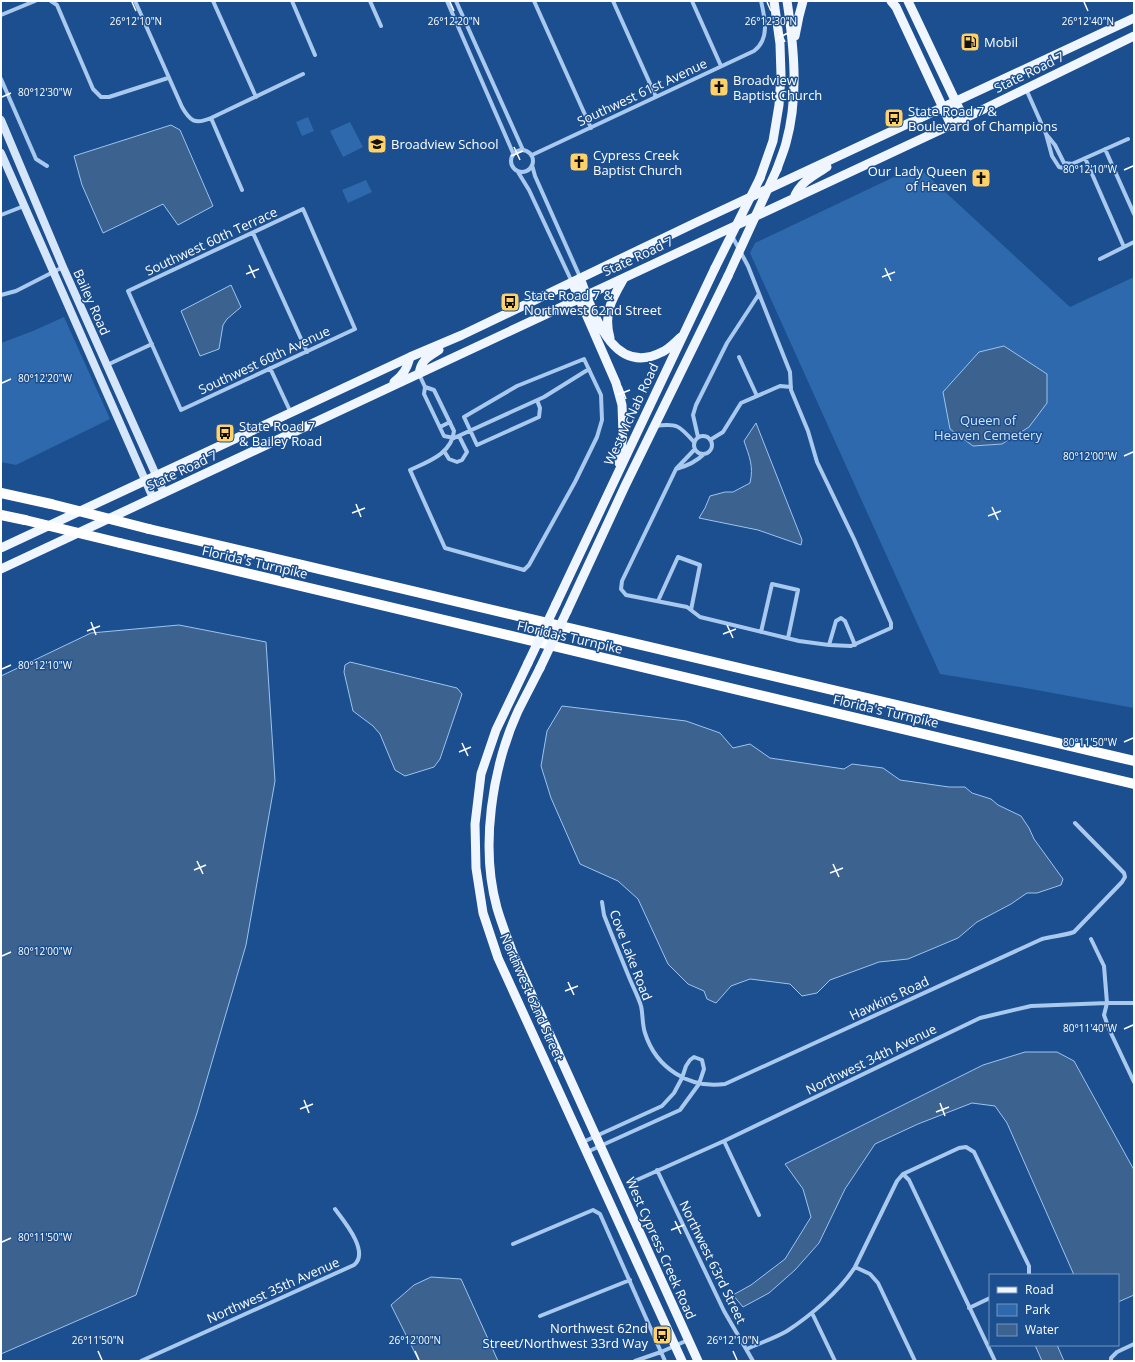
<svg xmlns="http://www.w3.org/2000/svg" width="1135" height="1362" font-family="'Open Sans',sans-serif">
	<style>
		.green { fill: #2e69ad }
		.water { fill: #3c6290; stroke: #9cc4f0 }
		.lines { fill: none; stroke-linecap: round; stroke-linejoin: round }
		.street { stroke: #a9c9ee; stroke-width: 4 }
		.secondary { stroke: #d6e6fa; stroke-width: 8 }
		.primary { stroke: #f0f6ff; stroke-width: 9 }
		.highway { stroke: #fff; stroke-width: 10 }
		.primary-bridge { stroke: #f0f6ff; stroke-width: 9 }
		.highway-bridge { stroke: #fff; stroke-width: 10 }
		.ticks { fill: none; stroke: #fff; stroke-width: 1.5 }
		.labels { text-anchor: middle; stroke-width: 3; stroke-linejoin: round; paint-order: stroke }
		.poi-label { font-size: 13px; fill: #fff; stroke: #1b4f8f; text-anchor: start }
		.street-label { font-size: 13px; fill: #fff; stroke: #1b4f8f }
		.park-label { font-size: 13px; fill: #cfe3fa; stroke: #1b4f8f }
		.ticks-label { font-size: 10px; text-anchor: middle; fill: #fff; stroke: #1b4f8f; stroke-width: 3; stroke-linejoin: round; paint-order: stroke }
	</style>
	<rect width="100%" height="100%" fill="#1b4f8f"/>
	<path class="green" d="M308,117l6,14 -12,5 -6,-14z
		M350,122l13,25 -20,10 -13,-26z
		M917,166l153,141 64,-30v431l-114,-21 -80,-13 -190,-421 5,-10z
		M366,180l6,12 -24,11 -6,-13z
		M64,317l46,102 -94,46 -15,-3v-119l32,-12z"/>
	<path class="water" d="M171,125l9,5 33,76 -35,19 -15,-21 -60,29 -21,-48 -8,-29z
		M231,285l10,22 -14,12 -4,6 -4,24 -19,7 -19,-45z
		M1004,346l43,28v29l-18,24 -27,17 -29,2 -23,-17 -7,-37 36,-40z
		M756,423l46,117 -1,5 -43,-15 -59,-12 6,-10 5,-12 15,-4h8l17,-9c4,-17 -1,-27 -6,-42z
		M179,625l87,17 9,139 -29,164 -49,168 -61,182 -135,59v-678l90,-43z
		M350,662l107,26 5,6 -22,65 -6,8 -29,9 -10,-6 -15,-36 -7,-8 -20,-15 -9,-39 1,-7z
		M562,706l124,15 34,12 13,15 17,-4 20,14 74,11 8,-5 31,4 17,12 49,7h16l7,6 19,6 7,6 23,11 8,12 5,11 29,40 -2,6 -24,8h-10l-16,11 -34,18 -19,16 -50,21 -29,3 -49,18 -13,13 -15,3 -12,-12 -40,-5 -19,7 -15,17 -9,-4 -3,-8 -16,-7 -20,-20 -30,-65 -20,-18 -38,-17 -29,-66 -10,-32 6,-35z
		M1025,1052h32l17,9 60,109v125l-16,7v-27h-44l-67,-152 -12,-17 -23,-3 -54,21 -43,20 -30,45 -26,54 -24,27 -26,23 -26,14 -10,-12 18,-10 34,-26 26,-42 -8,-28 -18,-25 198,-99z
		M431,1277l30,2 37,82h-79l-28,-56 23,-20z
		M1035,1345h22l7,16h-22z"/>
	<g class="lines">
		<path class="street" d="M51,1l6,4 36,84 8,8h8l59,-19
			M135,1l47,106c8,14 13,18 29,11l31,72
			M213,1l43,96
			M292,1l23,54
			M370,1l11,25
			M447,1l66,152
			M456,1l67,149
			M534,1l57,127
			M613,1l43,96
			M692,1l29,65
			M1,15l34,-14
			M1,79l35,80 11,7
			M1026,89l20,45 6,22 7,11 4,1 65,-29
			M211,118l92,-44
			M1046,134l9,11 9,18 9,1
			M1105,149l29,65
			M511 161a11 11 0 1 1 22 0a11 11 0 1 1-22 0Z
			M532,155l222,-104c16,-12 11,-33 7,-50
			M1085,158l39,89
			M532,165l3,11 45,101
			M518,172l11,18 43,92
			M303,209l52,120 -174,81 -53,-119z
			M1,215l23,-9
			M253,233l54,119
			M1100,259l34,-17
			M1,295l15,-4 47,-24
			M739,357l18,39
			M107,365l45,-21
			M270,368l21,45
			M419,374l6,13 -1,7 20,42 10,2 90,-41 45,-28
			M425,387l9,3 20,41c-2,23 -27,31 -44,39l35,78 79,22 5,-5 46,-83 22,-45 5,-17 -1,-25 -17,-36 -67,27 -53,31 13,28 62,-28 1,-9 -3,-8
			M655,426c22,-3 24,-1 39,16
			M440,427l10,-5
			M694 445a9 9 0 1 1 18 0a9 9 0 1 1-18 0Z
			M698,437l-5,-22 3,-10 31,-62 32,-49
			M710,440l13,-8 18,-29 39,-17 11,1
			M695,449l-19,20 -54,112 -1,8 5,6 61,12 13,10 99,24 30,4 22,1 40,-18v-5l-37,-84 -37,-77 -9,-31 -17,-41 -1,-18 -42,-106 -16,-30
			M444,451l5,8 8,3 5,-2 5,-8 -8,-16
			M676,469c11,-3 20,-7 28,-15
			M658,601l20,-44 22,8 -9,45
			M761,632l11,-48 26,6 -10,48
			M829,645l7,-24 5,-3 4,3 10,24
			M602,902l2,13c8,21 17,42 25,62 4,10 9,19 12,29 2,8 1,18 4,27 11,35 44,56 80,51l317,-145c10,-3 21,-3 32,-7l48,-50 3,-5 -1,-4 -49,-50
			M1091,939l13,27 3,37 -3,12 5,14 25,53
			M724,1141l35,74
			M583,1142l79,-36 12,-13 8,-15 4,-12 4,-6 4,-3 8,3 2,9 -5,15 -19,26 -93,42
			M657,1170l67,141 29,50
			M903,1174l6,6 86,181
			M630,1183l94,-42 256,-123 51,-12 76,-3h27
			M513,1244l80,-34 7,4 65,147
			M855,1267l15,7 8,9 37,78
			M969,1308l21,-10
			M812,1313l23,48
			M540,1316l90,-36
			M747,1349c13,-6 28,-11 40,-18 23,-15 53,-40 68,-64l42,-86 6,-7 56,-26 7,-1 8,5 55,114v9
			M141,1361l213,-96c16,-13 -10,-44 -19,-56
			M635,1361l26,-9 27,-12
			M1111,1361v-3l6,-6 17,-8"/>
		<path class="secondary" d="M1,120l62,147 101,226
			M1,153l152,345"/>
		<path class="primary" d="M891,1l5,6 55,118
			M908,1l56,118
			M795,36l4,-20 4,-15
			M777,169c3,-9 7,-18 9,-26 13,-46 8,-96 1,-142
			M760,178l13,-37 6,-36 2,-30 -1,-31 -6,-43
			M794,198c5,-15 20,-23 33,-31
			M580,278c13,33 32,100 82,74 7,-3 13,-10 19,-15
			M572,282l44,101 6,22 1,29 -4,29
			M610,338c-7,-25 2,-39 14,-60
			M419,374c2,-14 9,-17 20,-24
			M394,382c9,-7 13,-13 16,-25
			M1,548l409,-191 52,-22 233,-112 439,-205
			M1,569l950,-444 183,-89
			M556,604l159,-336
			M567,611l58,-125 103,-210
			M528,663l-32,67 -15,44 -6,50 1,44 7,45 15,45 184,403
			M540,668c-7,14 -15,29 -22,43 -26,57 -38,136 -21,197 4,14 10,29 15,43l186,410"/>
		<path class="highway" d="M1,493l50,11
			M1,515l24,5
			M149,529l985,232
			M120,543l1014,241"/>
		<path class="primary-bridge" d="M715,268l45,-90
			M728,276l49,-107
			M528,663l28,-59
			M540,668l27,-57"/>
		<path class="highway-bridge" d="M51,504l98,25
			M25,520l95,23"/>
	</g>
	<path class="ticks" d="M132,2l4,9M450,2l4,9M767,2l4,9M1084,2l4,9M779,29l6,13M776,39l12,-6M2,97l9,-4M514,147l6,13M511,156l12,-5M1124,170l9,-4M249,265l6,13M885,268l6,13M246,274l13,-5M882,277l13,-5M2,383l9,-4M621,386l5,13M617,395l13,-5M1124,456l9,-4M356,504l5,13M992,507l6,13M352,513l13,-5M988,516l13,-5M91,622l5,13M727,625l6,13M87,631l13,-5M723,634l13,-5M2,669l9,-4M1124,742l9,-4M462,743l6,13M459,752l12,-5M197,861l6,13M833,864l6,13M194,870l12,-5M830,873l13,-5M2,956l9,-4M568,982l6,13M565,991l13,-5M1124,1029l9,-4M304,1100l5,13M940,1103l5,13M300,1109l13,-5M936,1112l13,-5M675,1221l6,13M671,1230l13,-5M2,1242l9,-4M98,1351l4,9M415,1351l4,9M733,1351l4,9"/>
	<defs>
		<g id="fuel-square" transform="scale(1)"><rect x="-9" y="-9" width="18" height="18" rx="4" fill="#ffd166" stroke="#1b4f8f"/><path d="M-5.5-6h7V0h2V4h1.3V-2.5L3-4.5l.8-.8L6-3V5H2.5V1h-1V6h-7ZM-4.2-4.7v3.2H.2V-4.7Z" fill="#111"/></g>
		<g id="church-square" transform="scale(1)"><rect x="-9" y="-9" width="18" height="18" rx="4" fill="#ffd166" stroke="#1b4f8f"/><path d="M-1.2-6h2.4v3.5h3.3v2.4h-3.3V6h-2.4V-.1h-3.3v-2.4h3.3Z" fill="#111"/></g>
		<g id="bus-square" transform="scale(1)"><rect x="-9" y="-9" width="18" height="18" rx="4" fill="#ffd166" stroke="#1b4f8f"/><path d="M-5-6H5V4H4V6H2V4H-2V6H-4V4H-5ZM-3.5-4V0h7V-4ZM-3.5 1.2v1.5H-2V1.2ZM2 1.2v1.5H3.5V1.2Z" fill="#111"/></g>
		<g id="school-square" transform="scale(1)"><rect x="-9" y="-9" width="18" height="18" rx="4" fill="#ffd166" stroke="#1b4f8f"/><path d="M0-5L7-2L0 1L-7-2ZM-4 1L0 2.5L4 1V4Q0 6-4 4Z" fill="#111"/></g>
	</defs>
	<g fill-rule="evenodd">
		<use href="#fuel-square" x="970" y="42"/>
		<use href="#church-square" x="719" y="87"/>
		<use href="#bus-square" x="894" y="118"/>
		<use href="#school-square" x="377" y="144"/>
		<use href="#church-square" x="579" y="162"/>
		<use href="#church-square" x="981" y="178"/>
		<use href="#bus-square" x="510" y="302"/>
		<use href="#bus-square" x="225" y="433"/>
		<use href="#bus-square" x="662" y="1335"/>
	</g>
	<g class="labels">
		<g class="poi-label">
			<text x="984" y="47">Mobil</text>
			<text x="733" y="85">Broadview<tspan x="733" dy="15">Baptist Church</tspan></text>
			<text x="908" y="116">State Road 7 &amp;<tspan x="908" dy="15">Boulevard of Champions</tspan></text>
			<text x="391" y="149">Broadview School</text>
			<text x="593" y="160">Cypress Creek<tspan x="593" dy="15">Baptist Church</tspan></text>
			<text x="967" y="176" text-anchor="end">Our Lady Queen<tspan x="967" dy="15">of Heaven</tspan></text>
			<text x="524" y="300">State Road 7 &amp;<tspan x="524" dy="15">Northwest 62nd Street</tspan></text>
			<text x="239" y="431">State Road 7<tspan x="239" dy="15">&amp; Bailey Road</tspan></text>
			<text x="648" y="1333" text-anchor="end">Northwest 62nd<tspan x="648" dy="15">Street/Northwest 33rd Way</tspan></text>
		</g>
		<g class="street-label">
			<text transform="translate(1029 72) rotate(-26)" y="5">State Road 7</text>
			<text transform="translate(642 92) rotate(-25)" y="5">Southwest 61st Avenue</text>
			<text transform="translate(211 241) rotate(-25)" y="5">Southwest 60th Terrace</text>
			<text transform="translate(638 256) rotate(-25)" y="5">State Road 7</text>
			<text transform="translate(92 302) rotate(66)" y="5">Bailey Road</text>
			<text transform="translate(264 360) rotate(-25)" y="5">Southwest 60th Avenue</text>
			<text transform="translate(631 414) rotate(-65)" y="5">West McNab Road</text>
			<text transform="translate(182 470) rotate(-25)" y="5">State Road 7</text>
			<text transform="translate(255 562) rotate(13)" y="5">Florida's Turnpike</text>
			<text transform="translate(570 637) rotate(13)" y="5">Florida's Turnpike</text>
			<text transform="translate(886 711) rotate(13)" y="5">Florida's Turnpike</text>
			<text transform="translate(631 955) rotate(69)" y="5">Cove Lake Road</text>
			<text transform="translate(532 997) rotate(66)" y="5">Northwest 62nd Street</text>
			<text transform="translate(889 998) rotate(-25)" y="5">Hawkins Road</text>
			<text transform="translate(871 1059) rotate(-26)" y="5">Northwest 34th Avenue</text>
			<text transform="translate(661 1248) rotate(66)" y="5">West Cypress Creek Road</text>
			<text transform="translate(713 1262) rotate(64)" y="5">Northwest 63rd Street</text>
			<text transform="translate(273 1290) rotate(-24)" y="5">Northwest 35th Avenue</text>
		</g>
		<g class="park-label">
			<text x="988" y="425">Queen of<tspan x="988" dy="15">Heaven Cemetery</tspan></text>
		</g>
	</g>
	<g class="ticks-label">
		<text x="771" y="25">26°12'30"N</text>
		<text x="1088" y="25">26°12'40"N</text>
		<text x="136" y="25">26°12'10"N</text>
		<text x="454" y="25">26°12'20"N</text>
		<text x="45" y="96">80°12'30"W</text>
		<text x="1090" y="173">80°12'10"W</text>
		<text x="45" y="382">80°12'20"W</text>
		<text x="1090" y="460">80°12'00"W</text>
		<text x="45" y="669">80°12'10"W</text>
		<text x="1090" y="746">80°11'50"W</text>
		<text x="45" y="955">80°12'00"W</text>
		<text x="1090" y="1032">80°11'40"W</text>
		<text x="45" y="1241">80°11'50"W</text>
		<text x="98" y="1344">26°11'50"N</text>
		<text x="415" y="1344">26°12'00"N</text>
		<text x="733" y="1344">26°12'10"N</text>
	</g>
	<rect width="1135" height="1362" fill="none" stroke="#ffffff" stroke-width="4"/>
	<rect x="989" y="1274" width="130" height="72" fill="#1b4f8f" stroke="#7695bc"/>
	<rect x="997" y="1287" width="20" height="6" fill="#f0f6ff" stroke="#7695bc"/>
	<text x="1025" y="1294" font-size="12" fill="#ffffff">Road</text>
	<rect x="997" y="1304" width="20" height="12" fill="#2e69ad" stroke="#7695bc"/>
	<text x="1025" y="1314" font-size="12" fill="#ffffff">Park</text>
	<rect x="997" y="1324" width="20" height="12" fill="#3c6290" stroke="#7695bc"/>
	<text x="1025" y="1334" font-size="12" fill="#ffffff">Water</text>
</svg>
